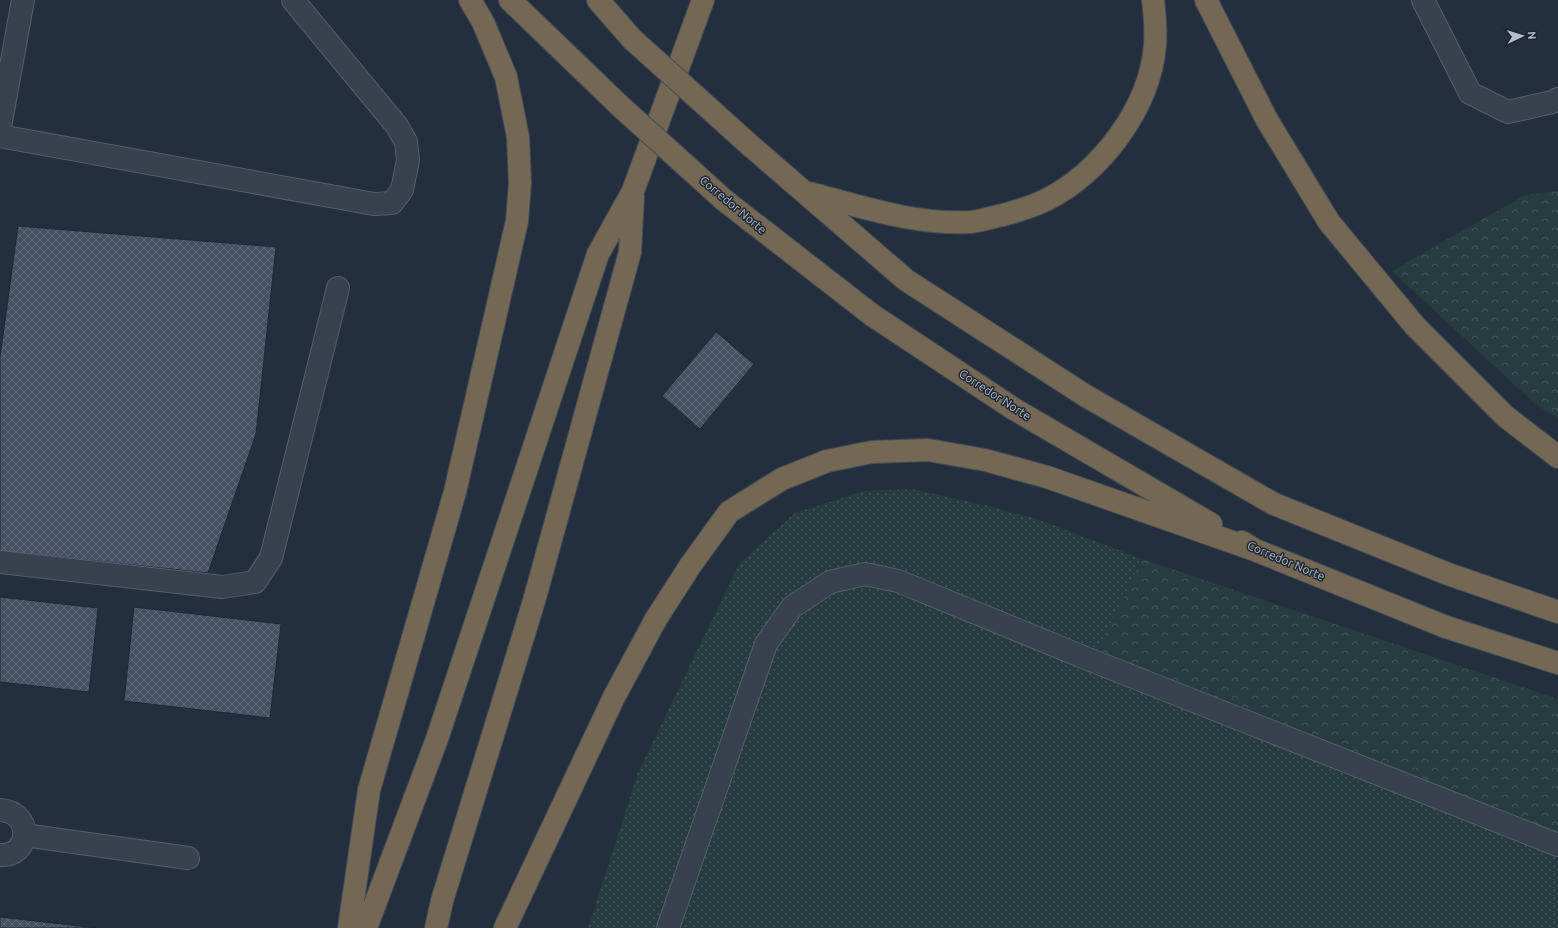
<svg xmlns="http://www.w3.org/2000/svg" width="1558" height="928" font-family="Ubuntu,sans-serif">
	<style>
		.grass { fill: url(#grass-dots) }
		.forest { fill: url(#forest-crowns) }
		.building { fill: url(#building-cross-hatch); stroke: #1f2835 }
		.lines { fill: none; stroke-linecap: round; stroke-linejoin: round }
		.minor-casing { stroke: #565f6c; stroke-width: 24 }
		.highway-casing { stroke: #434c59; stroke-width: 24 }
		.minor { stroke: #38414e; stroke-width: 22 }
		.highway { stroke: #746855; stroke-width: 22 }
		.highway-bridge-casing { stroke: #434c59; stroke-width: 24; stroke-linecap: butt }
		.highway-bridge { stroke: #746855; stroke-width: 22 }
		.labels { text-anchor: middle; stroke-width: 3; stroke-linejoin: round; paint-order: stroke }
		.street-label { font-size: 12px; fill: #b4bcc9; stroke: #1d2633 }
	</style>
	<defs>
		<pattern id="grass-dots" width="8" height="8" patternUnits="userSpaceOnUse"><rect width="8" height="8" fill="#263c3f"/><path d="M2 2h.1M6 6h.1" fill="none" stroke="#435659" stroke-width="1.8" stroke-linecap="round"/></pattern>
		<pattern id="forest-crowns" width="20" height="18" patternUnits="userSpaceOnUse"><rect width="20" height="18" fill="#263c3f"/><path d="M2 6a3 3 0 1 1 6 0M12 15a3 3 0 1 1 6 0" fill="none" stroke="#435659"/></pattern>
		<pattern id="building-cross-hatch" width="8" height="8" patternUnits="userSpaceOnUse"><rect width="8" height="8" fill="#455162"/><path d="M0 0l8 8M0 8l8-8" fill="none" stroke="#5d6877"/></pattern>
	</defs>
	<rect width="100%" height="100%" fill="#242f3e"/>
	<path class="grass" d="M911,489l73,16 53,14 105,40 -49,102 465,184v83h-970l50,-155 101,-209 56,-51 69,-22z"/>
	<path class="forest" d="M1558,191v228l-24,-16 -142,-132 133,-76z
		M1142,559l416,140v146l-465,-184z"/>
	<path class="building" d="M18,226l258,21 -20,187 -48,139 -208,-22v-194z
		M716,332l38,32 -54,65 -38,-33z
		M0,597l98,11 -9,84 -89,-10z
		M134,607l147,17 -11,94 -146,-17z
		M0,917l97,11h-97z"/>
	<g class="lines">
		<g class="minor-casing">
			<path id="minor" d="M1423,0l47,93 38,19 44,-10 6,-3
				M0,127l23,-127
				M0,136l374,68 18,-1 10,-13 6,-30 -2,-18 -9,-16 -104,-126
				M0,562l222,25 33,-5 16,-24 67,-270
				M0,810c34,2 31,47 0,45
				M24,835l164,23
				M668,928l98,-284 26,-37 38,-25 35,-8 33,7 195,80 465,184"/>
		</g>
		<g class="highway-casing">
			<path id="highway" d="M510,0l109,105
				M598,0l34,39
				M1206,0l61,120 62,102 86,104 90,90 53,41
				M752,147l154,133 180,116 188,108 174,70 110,38
				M810,193c52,14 106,32 160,29 11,-1 22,-5 33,-7 14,-4 29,-8 43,-15 55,-28 104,-92 109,-155 1,-15 0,-30 -2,-45
				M724,200l148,115 142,94 197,115
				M1242,542l13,8 191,77 112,36
				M349,928l20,-138 86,-298 62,-271 3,-38 -2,-46 -12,-60 -23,-55 -13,-22
				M366,928l71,-189 161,-485 35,-63 70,-191
				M436,928l6,-27 92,-300 96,-349 3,-56
				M505,928l109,-231 42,-78 34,-53 39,-54 53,-33 45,-18 45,-9 56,-2 57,10 62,17 208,73"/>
		</g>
		<use href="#minor" class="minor"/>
		<use href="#highway" class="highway"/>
		<g class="highway-bridge-casing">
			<path id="highway-bridge" d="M632,39l120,108
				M619,105l105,95"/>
		</g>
		<use href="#highway-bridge" class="highway-bridge"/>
	</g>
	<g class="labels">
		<g class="street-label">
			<text transform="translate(733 205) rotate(40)" y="4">Corredor Norte</text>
			<text transform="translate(995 395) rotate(33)" y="4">Corredor Norte</text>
			<text transform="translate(1286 561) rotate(23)" y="4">Corredor Norte</text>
		</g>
	</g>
	<g transform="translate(1522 36) rotate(86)" stroke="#1d2633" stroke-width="3" paint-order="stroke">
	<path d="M0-3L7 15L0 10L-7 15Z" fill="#b4bcc9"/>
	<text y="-6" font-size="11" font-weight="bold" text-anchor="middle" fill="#b4bcc9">N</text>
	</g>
</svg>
